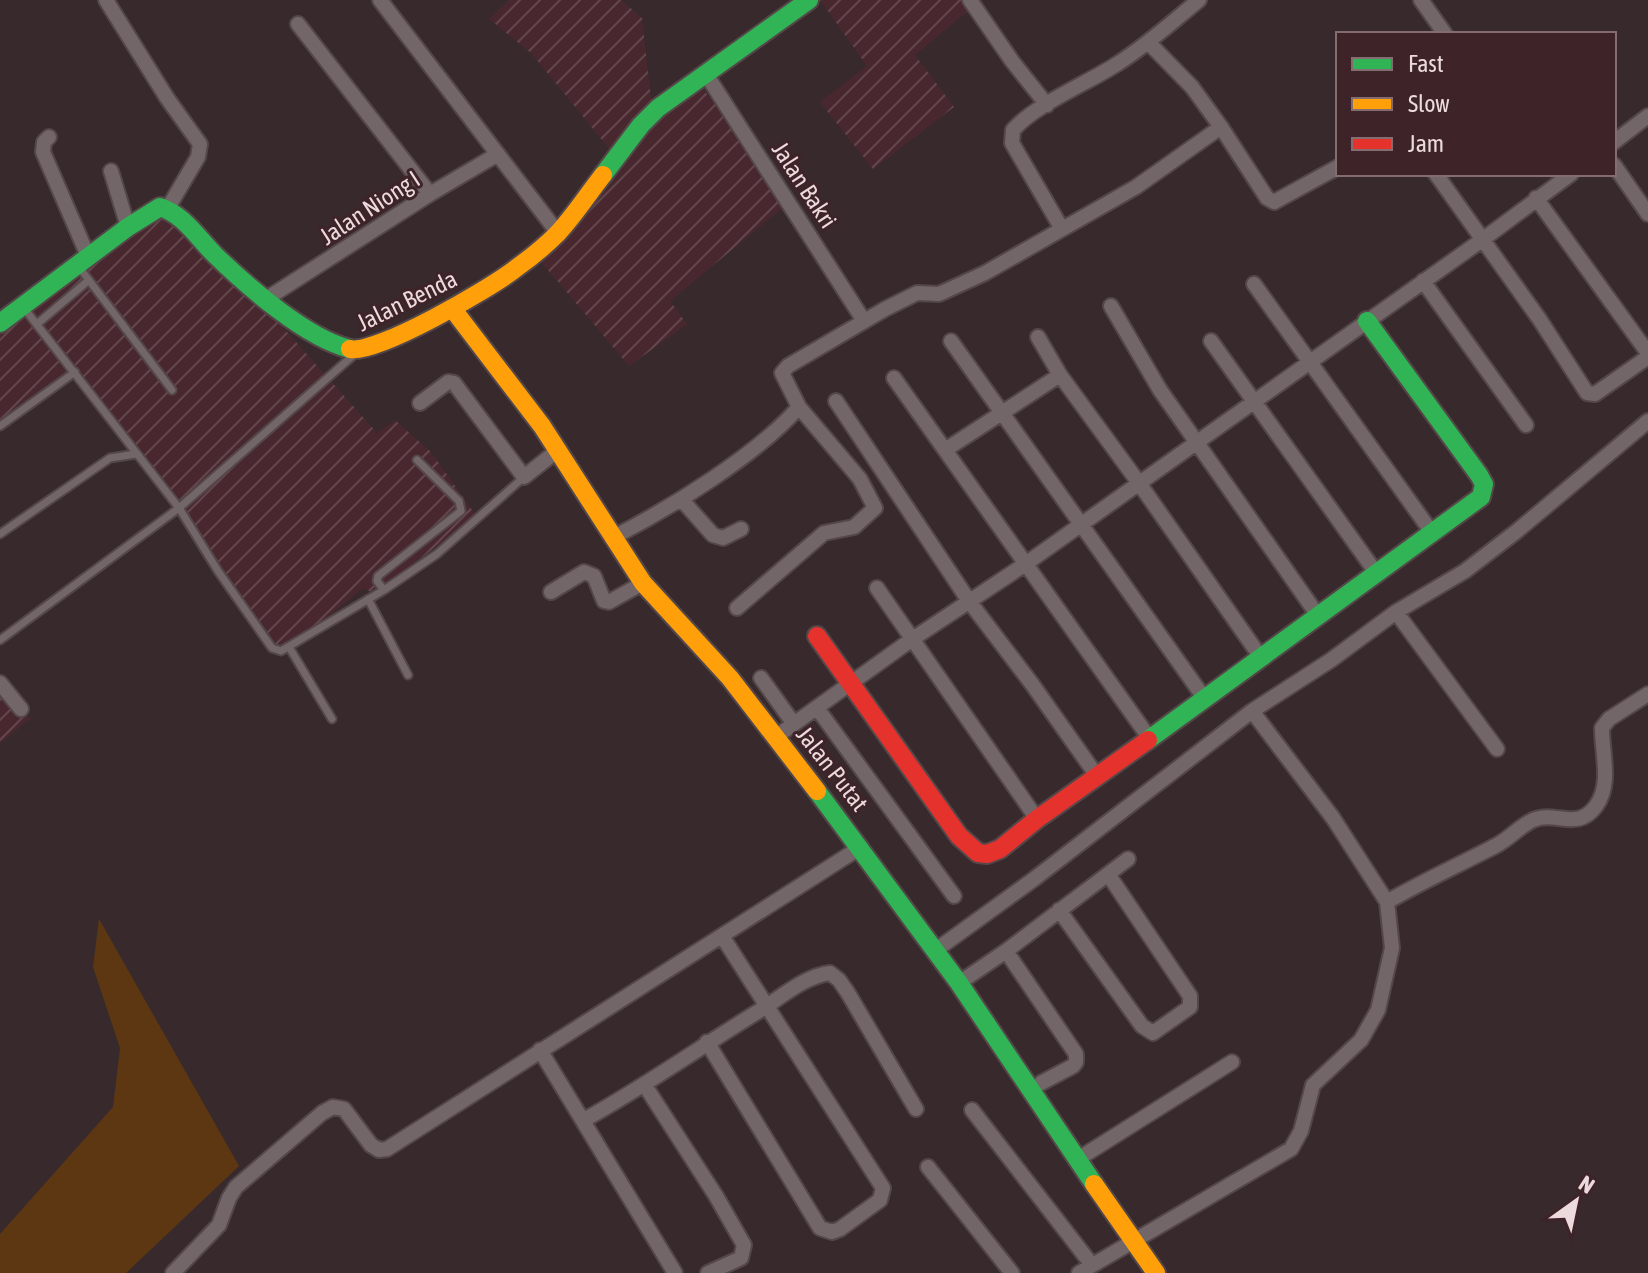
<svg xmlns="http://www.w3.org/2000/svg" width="1648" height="1273" font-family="'Asap Condensed',sans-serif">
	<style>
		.industrial { fill: url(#industrial-furrows) }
		.grass { fill: #5d3711 }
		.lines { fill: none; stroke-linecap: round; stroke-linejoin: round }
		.lane-casing { stroke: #544749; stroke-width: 11 }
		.street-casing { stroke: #544749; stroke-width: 18 }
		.fast-casing { stroke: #544749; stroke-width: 22 }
		.slow-casing { stroke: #544749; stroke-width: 22 }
		.jam-casing { stroke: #544749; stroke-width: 22 }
		.lane { stroke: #726668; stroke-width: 7 }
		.street { stroke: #726668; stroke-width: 14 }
		.fast { stroke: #30b455; stroke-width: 18 }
		.slow { stroke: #ff9f0a; stroke-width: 18 }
		.jam { stroke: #e5322d; stroke-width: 18 }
		.labels { text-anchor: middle; stroke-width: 6; stroke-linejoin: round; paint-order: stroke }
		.street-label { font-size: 24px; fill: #ecdadc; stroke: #3e2429 }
	</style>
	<defs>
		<pattern id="industrial-furrows" width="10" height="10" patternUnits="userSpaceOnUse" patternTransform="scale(2)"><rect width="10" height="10" fill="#48282e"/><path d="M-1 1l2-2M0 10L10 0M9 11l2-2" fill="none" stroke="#63474c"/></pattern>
	</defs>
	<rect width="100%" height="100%" fill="#382a2c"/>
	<path class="industrial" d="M509,0h112l21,18 9,81 40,-25 101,126 -122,101 17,23 -58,42 -92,-109 51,-44 36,-46 -93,-114 -42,-34z
		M820,0h161l-66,55 39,52 -81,62 -53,-67 47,-36z
		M175,212l65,67 137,154 18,-13 36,32 46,65 -104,76 -10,-5 -80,65 -212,-280 -71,47v-98l152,-105z
		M0,679l30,40 -30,24z"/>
	<path class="grass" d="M99,919l140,247 -113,107h-126v-39l113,-127 7,-59 -27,-81z"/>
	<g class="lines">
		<g class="lane-casing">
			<path id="lane" d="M79,267l93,123
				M24,308l155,200 177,-155
				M37,324l52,-44
				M0,426l75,-54
				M0,534l110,-76 26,-4
				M384,590l-7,-9 1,-5 83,-65 -2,-10 -42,-41
				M368,599l40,76
				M0,640l179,-132 39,63 54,77 9,3 103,-61 53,-36 87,-77
				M289,647l43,72"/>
		</g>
		<g class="street-casing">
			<path id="street" d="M106,0l61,98 33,46 -2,13 -30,51
				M380,0l178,233
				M970,0l42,61 35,44
				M1421,0l24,34
				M298,24l132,170
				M1148,42l44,45 29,40 46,71 7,4 64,-35
				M706,74l158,247
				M49,137l-5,5 -1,10 45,104
				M1614,142l34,-26
				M1614,165l34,49
				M111,171l17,56
				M1436,174l104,146 47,73 8,1 53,-37
				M1536,198l112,155
				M1062,229l-50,-86 1,-13c23,-26 73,-46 104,-66 29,-18 55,-42 82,-64
				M1423,281l103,144
				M1254,284l179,250
				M266,299l164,-105 68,-40
				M1111,306l49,84 159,227
				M1038,337l22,38 79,108 123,176
				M951,341l254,358
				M1211,341l166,233
				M894,378l256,361
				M836,401l133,200 63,83 65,92
				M420,403l28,-21 6,1 70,94 34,-27
				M945,450l115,-75
				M681,499l32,36 10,3 18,-9
				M612,538c58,-30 144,-82 187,-131l-17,-34 6,-7 97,-57 32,-16 22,1 46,-21 151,-86 85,-60
				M877,588l160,231
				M551,592l33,-20 10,4 10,25 5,1 34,-19
				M737,608l87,-75 30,-6 21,-19 -15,-29 -61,-72
				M1396,612l101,137
				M761,678l33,46
				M0,683l21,26
				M817,708l137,188
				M777,736l134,-96 113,-75 458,-325 89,-66
				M1387,902c36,-21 74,-38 110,-57 13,-7 23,-19 36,-25 23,-10 44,12 63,-14 16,-22 6,-52 6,-78l7,-9 39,-25
				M1059,910l83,116 11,7 37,-26v-11l-82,-122
				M936,950l98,-71 218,-168 79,-51 65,-48 69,-41 52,-40 131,-110
				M1006,951l70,103v8l-3,4 -32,17
				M959,983l47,-32 122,-92
				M707,1042l113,186 12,4 8,-3 40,-29 3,-12 -161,-252
				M540,1050l135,223
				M644,1084l72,112 28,49 -3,13 -33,15
				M972,1110l120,155
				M584,1120c60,-33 116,-73 175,-109 21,-13 46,-35 71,-38l9,7 9,13 68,116
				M1078,1159l154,-97
				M928,1167l84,106
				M173,1273l46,-48 10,-27 7,-11 86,-74 11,-6 11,2 27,36 8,5 8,-1 474,-302
				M1079,1273l212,-124 10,-18 12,-46 48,-45 17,-30 14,-62 -5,-46 -54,-84 -81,-107"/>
		</g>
		<g class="fast-casing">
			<path id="fast" d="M603,175l38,-50 17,-17 151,-108
				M0,323l128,-96 32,-20c24,8 37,30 55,48 33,32 91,83 135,94
				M1148,740l333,-243 3,-13 -5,-9 -112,-154
				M817,791l142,192 135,201"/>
		</g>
		<g class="slow-casing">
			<path id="slow" d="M452,308l90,118 101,157 87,95 87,113
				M350,349c26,6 141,-61 165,-80 14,-10 30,-23 42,-35 17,-18 31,-40 46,-59
				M1094,1184l62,89"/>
		</g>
		<g class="jam-casing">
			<path id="jam" d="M817,636l142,200 19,17 9,1 13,-5 37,-30 111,-79"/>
		</g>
		<use href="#lane" class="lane"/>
		<use href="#street" class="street"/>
		<use href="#fast" class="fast"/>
		<use href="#slow" class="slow"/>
		<use href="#jam" class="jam"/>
	</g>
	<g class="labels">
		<g class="street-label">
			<text transform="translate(804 185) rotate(57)" y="8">Jalan Bakri</text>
			<text transform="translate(370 208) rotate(-33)" y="8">Jalan Niong I</text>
			<text transform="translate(407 301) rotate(-26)" y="8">Jalan Benda</text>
			<text transform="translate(832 769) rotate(52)" y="8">Jalan Putat</text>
		</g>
	</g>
	<rect x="1336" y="32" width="280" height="144" fill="#3e2429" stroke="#846d71" stroke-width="2"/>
	<rect x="1352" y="58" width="40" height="12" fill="#30b455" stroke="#846d71" stroke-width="2"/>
	<text x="1408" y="72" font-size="24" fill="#ecdadc">Fast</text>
	<rect x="1352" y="98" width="40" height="12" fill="#ff9f0a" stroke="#846d71" stroke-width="2"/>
	<text x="1408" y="112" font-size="24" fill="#ecdadc">Slow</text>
	<rect x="1352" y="138" width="40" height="12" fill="#e5322d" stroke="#846d71" stroke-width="2"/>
	<text x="1408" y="152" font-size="24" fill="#ecdadc">Jam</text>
	<g transform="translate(1576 1201) rotate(33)" stroke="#3e2429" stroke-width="6" paint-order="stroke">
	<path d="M0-6L14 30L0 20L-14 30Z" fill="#ecdadc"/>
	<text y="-12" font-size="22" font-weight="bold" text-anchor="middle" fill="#ecdadc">N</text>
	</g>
</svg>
